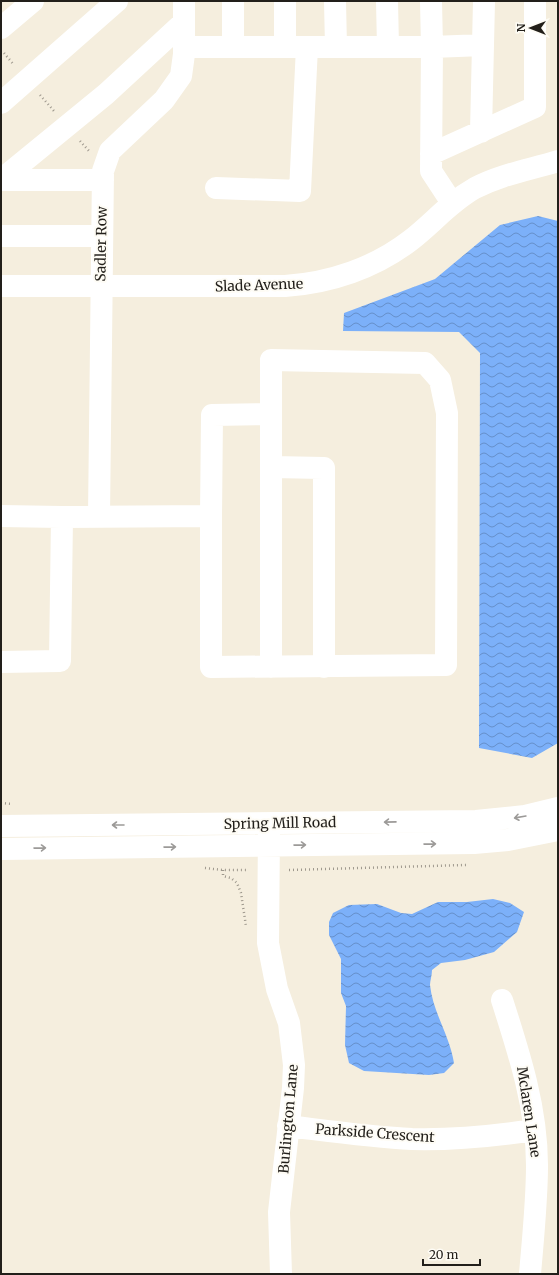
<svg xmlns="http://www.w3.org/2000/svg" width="559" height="1275" font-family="Merriweather,serif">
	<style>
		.water { fill: url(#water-waves) }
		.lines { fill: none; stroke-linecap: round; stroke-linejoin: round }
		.path { stroke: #9e988d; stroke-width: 2.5; stroke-dasharray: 1 3; stroke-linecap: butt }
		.minor { stroke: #fff; stroke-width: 22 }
		.oneway { stroke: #9c9a98 }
		.labels { text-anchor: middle; stroke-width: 4; stroke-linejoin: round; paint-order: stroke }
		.street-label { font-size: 14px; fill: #221f1a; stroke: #fefcf5 }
	</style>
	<defs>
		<pattern id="water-waves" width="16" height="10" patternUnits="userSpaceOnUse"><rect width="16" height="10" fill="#7cb0f9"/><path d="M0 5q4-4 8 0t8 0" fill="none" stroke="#658fc9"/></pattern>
	</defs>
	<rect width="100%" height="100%" fill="#f5eede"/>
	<path class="water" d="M538,216l20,5v522l-26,15 -53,-10 1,-395 -21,-21 -116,-1 1,-18 91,-34 65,-54z
		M493,899l17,4 14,9 -7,20 -23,20 -29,8 -24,3 -9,7c0,5 -2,11 -2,15 3,28 20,51 24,78l-10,10 -15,2 -65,-4 -15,-8 -4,-18 1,-39 -5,-13v-34l-12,-24v-13l4,-9 16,-8 28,-1 24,9 11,1 26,-12h29z"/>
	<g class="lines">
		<path class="path" d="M4,53l10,12
			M40,95l14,16
			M80,141l9,10
			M1,803l11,1
			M205,868l18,2h25
			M223,870v6l8,2 6,5 4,10 5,33
			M289,870l177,-5"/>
		<path class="minor" d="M233,1v46
			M285,1v46
			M335,1l1,46
			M387,1l1,46
			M431,1l1,46 51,-2
			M1,28l32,-27
			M184,47h248l-1,124 21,32
			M1,103l116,-102
			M481,132l3,-131
			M431,154l104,-47v-106
			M1,180l105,-86 78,-72
			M1,180h102
			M216,188l84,3 7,-144
			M1,236h100
			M1,286h284c45,-3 90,-18 126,-46 22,-17 39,-38 64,-52 27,-14 54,-18 83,-27
			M272,467l52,1v199
			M1,516l61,1 -2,144 -59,1
			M99,516l4,-345 7,-20 54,-51 17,-24 3,-22v-53
			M211,516l1,-101 59,-1
			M62,517l149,-1v151c79,0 157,-1 235,-2l1,-252 -7,-33 -15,-17 -154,-3v307
			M1,826l475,-5 49,-5 33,-8
			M269,831l-1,112 9,46 12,34 5,42 -1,23 -14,124 2,62
			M1,849l473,-6 34,-3 50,-10
			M502,1000c17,53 35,108 35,165 0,36 -4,73 -7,109
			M288,1126c41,5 83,11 124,13 41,1 82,-3 122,-9"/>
	</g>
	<defs><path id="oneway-shaft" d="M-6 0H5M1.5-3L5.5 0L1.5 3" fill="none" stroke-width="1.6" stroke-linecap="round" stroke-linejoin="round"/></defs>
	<g class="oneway">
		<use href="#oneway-shaft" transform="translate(520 817) rotate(170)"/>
		<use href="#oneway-shaft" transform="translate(390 822) rotate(179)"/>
		<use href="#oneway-shaft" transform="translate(118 825) rotate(180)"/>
		<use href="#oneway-shaft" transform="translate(430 844) rotate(-1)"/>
		<use href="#oneway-shaft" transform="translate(300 845) rotate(-1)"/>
		<use href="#oneway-shaft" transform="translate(170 847) rotate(-1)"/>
		<use href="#oneway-shaft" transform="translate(40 848) rotate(-1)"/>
	</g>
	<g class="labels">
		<g class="street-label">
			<text transform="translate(101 244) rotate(-89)" y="5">Sadler Row</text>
			<text transform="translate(259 285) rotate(-2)" y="5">Slade Avenue</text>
			<text transform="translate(280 823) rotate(-1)" y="5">Spring Mill Road</text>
			<text transform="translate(529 1112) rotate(81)" y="5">Mclaren Lane</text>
			<text transform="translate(288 1119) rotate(-85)" y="5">Burlington Lane</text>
			<text transform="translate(375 1133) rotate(4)" y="5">Parkside Crescent</text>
		</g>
	</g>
	<rect width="559" height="1275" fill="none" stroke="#221f1a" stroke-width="4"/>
	<g transform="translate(531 28) rotate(270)" stroke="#fefcf5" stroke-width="3" paint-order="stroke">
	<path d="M0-3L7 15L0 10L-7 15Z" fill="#221f1a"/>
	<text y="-6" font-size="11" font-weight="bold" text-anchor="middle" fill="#221f1a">N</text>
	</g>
	<path d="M423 1259v6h57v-6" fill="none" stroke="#221f1a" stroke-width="2"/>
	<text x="429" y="1259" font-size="12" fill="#221f1a" stroke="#fefcf5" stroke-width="3" paint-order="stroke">20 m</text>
</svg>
